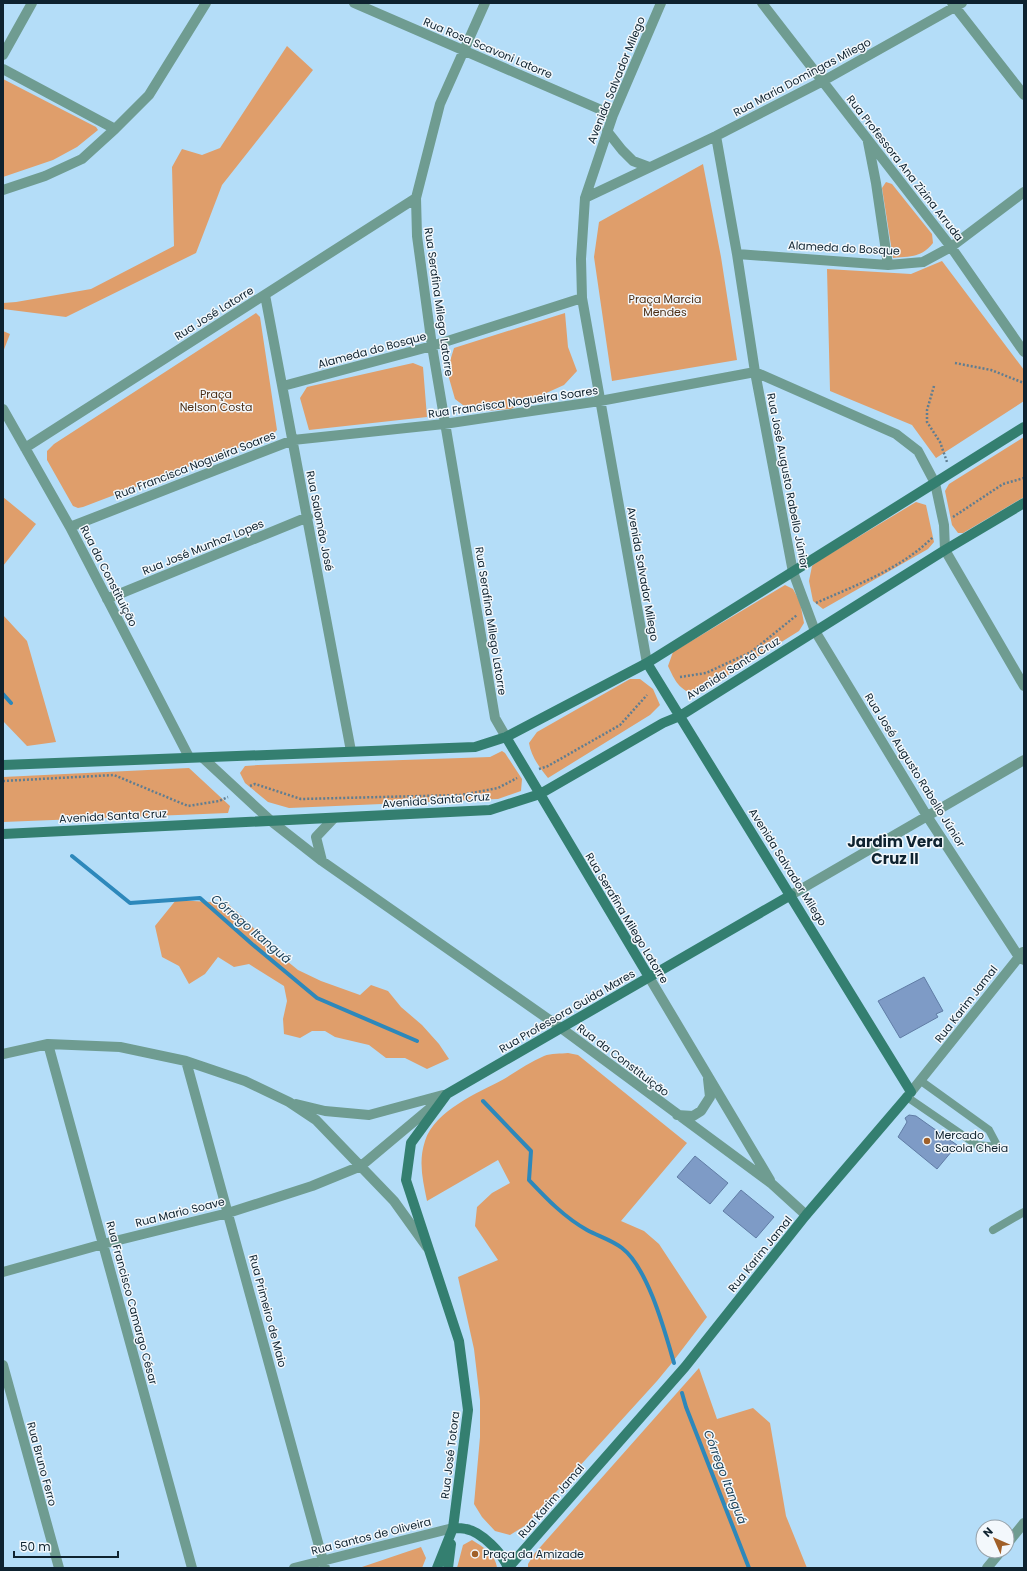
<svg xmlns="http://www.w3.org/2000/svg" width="1027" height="1571" font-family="Poppins,sans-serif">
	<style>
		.green { fill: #df9e6b }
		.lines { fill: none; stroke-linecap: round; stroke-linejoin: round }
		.stream { stroke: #2d88bb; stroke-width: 4 }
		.building { fill: #7e9bc6; stroke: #607ca5 }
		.path { stroke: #5f7d91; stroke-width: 2.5; stroke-dasharray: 2 2; stroke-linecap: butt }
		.service { stroke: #6f9c91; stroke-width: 8 }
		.minor { stroke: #6f9c91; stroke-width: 10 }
		.tertiary { stroke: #6f9c91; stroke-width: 10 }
		.secondary { stroke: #347f70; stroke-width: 10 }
		.poi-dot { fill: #a06029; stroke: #f3f8fc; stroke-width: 1.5 }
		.labels { text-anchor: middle; stroke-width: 3; stroke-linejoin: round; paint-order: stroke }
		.street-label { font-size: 11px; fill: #0e222f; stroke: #f3f8fc }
		.park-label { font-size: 11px; fill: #4b2d14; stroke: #f3f8fc }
		.poi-label { font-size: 11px; fill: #0e222f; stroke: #f3f8fc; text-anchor: start }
		.water-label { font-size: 12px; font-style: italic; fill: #20455c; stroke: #f3f8fc }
		.district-label { font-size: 15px; font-weight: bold; fill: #0e222f; stroke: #f3f8fc }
	</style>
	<rect width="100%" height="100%" fill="#b4ddf8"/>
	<path class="green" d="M287,46l26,24 -91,115 -26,68 -130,64 -63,-8v-6l13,-1 75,-13 83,-43 -2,-79 10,-18 20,6 18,-7z
		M3,79l93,48 2,3 -21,17 -24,13 -50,17z
		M703,164l18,93 16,103 -125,21 -18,-124 5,-35z
		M886,182l6,2 40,50 1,9c-12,15 -22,13 -40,15l-11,-70z
		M942,261l82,109v31l-88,57 -24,-33 -82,-34 -3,-122 84,5z
		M256,313l4,4 17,113 -5,5 -189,72 -5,1 -5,-2 -26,-46v-9l7,-7z
		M565,313l3,34 9,24 -13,14 -53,24 -39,3 -17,-13 -8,-28 7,-23z
		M3,331l7,3 -7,18z
		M413,363l10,4 4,50 -118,13 -9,-32 7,-11z
		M1024,437v60l-61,36h-5l-6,-8 -7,-34 4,-7z
		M3,497l33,27 -33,42z
		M916,502l10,3 8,37 -6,7 -105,60 -10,-8 -4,-20 3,-15 8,-6z
		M785,585l8,4 7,13 4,21 -5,8 -103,64c-17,-5 -21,-14 -28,-29l5,-14z
		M3,615l24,26 29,101 -29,4 -24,-25z
		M630,679h10l13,10 7,16 -10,10 -102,63c-9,-11 -17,-22 -19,-35l8,-11z
		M502,751l3,2 17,26 -1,12 -23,8 -209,9 -21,-6 -23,-19 -5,-10 5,-7 13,-1 232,-8z
		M189,768l41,38 -2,7 -225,9v-45z
		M176,900l51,3 23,21 21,24 27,22 23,11 39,14 11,-10 17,6 13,16 21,18 17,19 10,15 -22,10 -22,-11h-19l-17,-13 -34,-8 -10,-6h-13l-12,7 -16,-4 -1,-15 4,-18 -3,-15 -35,-22 -15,3 -16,-10 -13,17 -16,10 -10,-18 -17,-9 -7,-31z
		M568,1053l10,2 109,88 -66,78 23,10 15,13 48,73 -36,47 -14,17 -131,144 -16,10 -15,-4 -13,-14 -8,-13 6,-67v-37l-6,-51 -16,-72 40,-17 -23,-34 2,-19 15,-14 18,-10 -12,-23 -71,41c-4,-20 -9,-39 -2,-60 10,-31 53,-48 79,-62 13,-8 26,-17 40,-23 7,-3 17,-2 24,-3z
		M699,1368l18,51 36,-11 17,15 16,93 21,52h-279v-4l7,-11z
		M472,1540c10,6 24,15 25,28h-40l6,-23z
		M421,1547l5,11 -4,10h-63z"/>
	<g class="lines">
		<path class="stream" d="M3,694l8,9
			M72,856l58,47 70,-5 52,46 65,54 100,43
			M483,1101l48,50 -2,29c18,19 35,37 58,50 11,6 25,10 35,18 26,20 43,84 52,115
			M682,1393l4,14 63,161"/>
	</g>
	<path class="building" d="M924,977l19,34 -7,3 2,3 -38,21 -22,-37z
		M909,1115l7,1 41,29 -20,24 -39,-32 9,-15 -2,-4z
		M695,1156l33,27 -18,21 -33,-27z
		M741,1190l33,27 -18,21 -33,-27z"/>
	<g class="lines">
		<path class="path" d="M955,363l36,7 33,13
			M934,386l-7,24v12l13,20 7,20
			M953,517l50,-33 21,-6
			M816,603c40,-18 85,-34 117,-66
			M680,677l26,-4 45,-21 46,-37
			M539,769l9,-3 72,-41 27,-30
			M3,781l111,-6 74,31 31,-5 9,-4
			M250,786l5,-2 46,15 160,-4 37,-7 19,-10"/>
		<path class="service" d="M921,1081l68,49 9,17
			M907,1097l70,48 21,2
			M993,1230l31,-18"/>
		<path class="minor" d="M354,3l259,112
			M485,3l-45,101 -24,94 1,38 15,110 63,372 11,19
			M762,3l189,244 73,105
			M952,3l72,92
			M3,55l29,-52
			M3,69l112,60
			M607,131l15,19 11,11 16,6
			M716,136l21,118 18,118 38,200 22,59 112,185 92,141 5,3
			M868,142l8,41 12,82
			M3,190l42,-14 37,-17 33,-30 34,-34 57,-92
			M585,198l131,-62 107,-55 139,-78
			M737,254l151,11 35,-3 28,-15 73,-55
			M265,295l86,456
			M283,386l149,-40 150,-48
			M3,409l67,118 119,230
			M25,448l391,-250
			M70,527l223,-87 151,-16 156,-23 155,-29 141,62 22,17 17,32 9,42 1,25 79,136
			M107,599l201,-82
			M647,663l-65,-365 -1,-39 4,-61 28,-83 48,-112
			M203,758l68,63 51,40 239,167 211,156 34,31
			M322,861l-6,-24 18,-19
			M791,895l233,-135
			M649,977l121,203
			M48,1044l144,524
			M3,1054l45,-10 72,3 66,14 59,20 44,21 27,18 78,81 33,46
			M186,1061l139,507
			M907,1097l116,-145
			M296,1104l29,7 44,4 74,-20
			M677,1115l16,1 8,-5 9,-14 -2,-18
			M3,1272l100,-28 125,-31 84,-27 49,-20 80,-67
			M3,1365l56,203
			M294,1568l159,-40"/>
		<path class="tertiary" d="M1007,1544l17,-21
			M987,1568l14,-17"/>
		<path class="secondary" d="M647,663l264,429
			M506,737l143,240
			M3,765l472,-18 31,-10 141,-74 377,-236
			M3,834l487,-24 50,-16 123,-71 17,-7 265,-166 79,-47
			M453,1528c4,0 9,0 13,1 16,3 37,25 42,39
			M509,1567l176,-200 121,-152 101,-118
			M437,1568l16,-40 15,-118 -9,-69 -53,-161 5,-37 36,-49 344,-199
			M448,1568l3,-24"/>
	</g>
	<g class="poi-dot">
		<circle cx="927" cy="1141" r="4"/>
		<circle cx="475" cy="1554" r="4"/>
	</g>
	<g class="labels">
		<g class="street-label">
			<text transform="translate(488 48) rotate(23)" y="4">Rua Rosa Scavoni Latorre</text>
			<text transform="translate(802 77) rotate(-28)" y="4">Rua Maria Domingas Milego</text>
			<text transform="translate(616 80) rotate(-68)" y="4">Avenida Salvador Milego</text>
			<text transform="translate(905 168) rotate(52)" y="4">Rua Professora Ana Zizina Arruda</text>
			<text transform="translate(844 248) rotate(3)" y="4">Alameda do Bosque</text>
			<text transform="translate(439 302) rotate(82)" y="4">Rua Serafina Milego Latorre</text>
			<text transform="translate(214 313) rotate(-32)" y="4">Rua José Latorre</text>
			<text transform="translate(372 350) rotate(-15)" y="4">Alameda do Bosque</text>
			<text transform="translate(513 402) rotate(-8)" y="4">Rua Francisca Nogueira Soares</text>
			<text transform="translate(195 465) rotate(-21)" y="4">Rua Francisca Nogueira Soares</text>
			<text transform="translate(788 481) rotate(79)" y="4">Rua José Augusto Rabello Júnior</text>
			<text transform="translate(320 521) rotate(79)" y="4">Rua Salomão José</text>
			<text transform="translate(203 547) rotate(-22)" y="4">Rua José Munhoz Lopes</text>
			<text transform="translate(643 574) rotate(80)" y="4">Avenida Salvador Milego</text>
			<text transform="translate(109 576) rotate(63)" y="4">Rua da Constituição</text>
			<text transform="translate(491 621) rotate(81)" y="4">Rua Serafina Milego Latorre</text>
			<text transform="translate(733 668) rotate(-32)" y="4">Avenida Santa Cruz</text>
			<text transform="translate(915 770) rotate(58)" y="4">Rua José Augusto Rabello Júnior</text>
			<text transform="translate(436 800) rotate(-4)" y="4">Avenida Santa Cruz</text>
			<text transform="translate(113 816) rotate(-3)" y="4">Avenida Santa Cruz</text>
			<text transform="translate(788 867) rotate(58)" y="4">Avenida Salvador Milego</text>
			<text transform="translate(627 918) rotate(59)" y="4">Rua Serafina Milego Latorre</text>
			<text transform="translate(966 1004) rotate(-52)" y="4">Rua Karim Jamal</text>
			<text transform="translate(567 1011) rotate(-30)" y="4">Rua Professora Guida Mares</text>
			<text transform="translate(623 1060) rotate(37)" y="4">Rua da Constituição</text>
			<text transform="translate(180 1212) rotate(-14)" y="4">Rua Mario Soave</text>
			<text transform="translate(760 1254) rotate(-51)" y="4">Rua Karim Jamal</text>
			<text transform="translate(132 1303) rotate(75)" y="4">Rua Francisco Camargo César</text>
			<text transform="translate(268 1311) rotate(75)" y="4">Rua Primeiro de Maio</text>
			<text transform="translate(450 1455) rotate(-83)" y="4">Rua José Totora</text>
			<text transform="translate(42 1464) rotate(75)" y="4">Rua Bruno Ferro</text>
			<text transform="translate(551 1501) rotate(-49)" y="4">Rua Karim Jamal</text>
			<text transform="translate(371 1536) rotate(-14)" y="4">Rua Santos de Oliveira</text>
		</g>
		<g class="park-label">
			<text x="665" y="303">Praça Marcia<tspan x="665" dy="13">Mendes</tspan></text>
			<text x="216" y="398">Praça<tspan x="216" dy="13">Nelson Costa</tspan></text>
		</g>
		<g class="poi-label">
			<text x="935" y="1139">Mercado<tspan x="935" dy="13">Sacola Cheia</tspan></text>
			<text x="483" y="1558">Praça da Amizade</text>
		</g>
		<g class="water-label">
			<text transform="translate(251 929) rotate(40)" y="4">Córrego Itanguá</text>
			<text transform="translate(725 1477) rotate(69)" y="4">Córrego Itanguá</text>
		</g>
		<g class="district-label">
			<text x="895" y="847">Jardim Vera<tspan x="895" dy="17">Cruz II</tspan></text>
		</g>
	</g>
	<rect width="1027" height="1571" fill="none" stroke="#0e222f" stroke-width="8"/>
	<g transform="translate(995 1539) rotate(315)"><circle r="19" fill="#f3f8fc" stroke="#97a2aa"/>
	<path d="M0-3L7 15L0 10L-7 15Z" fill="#a06029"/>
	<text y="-6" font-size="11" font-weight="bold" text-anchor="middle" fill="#0e222f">N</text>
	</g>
	<path d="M14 1551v6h104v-6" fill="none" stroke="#0e222f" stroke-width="2"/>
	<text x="20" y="1551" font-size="12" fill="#0e222f" stroke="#f3f8fc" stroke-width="3" paint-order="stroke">50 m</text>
</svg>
